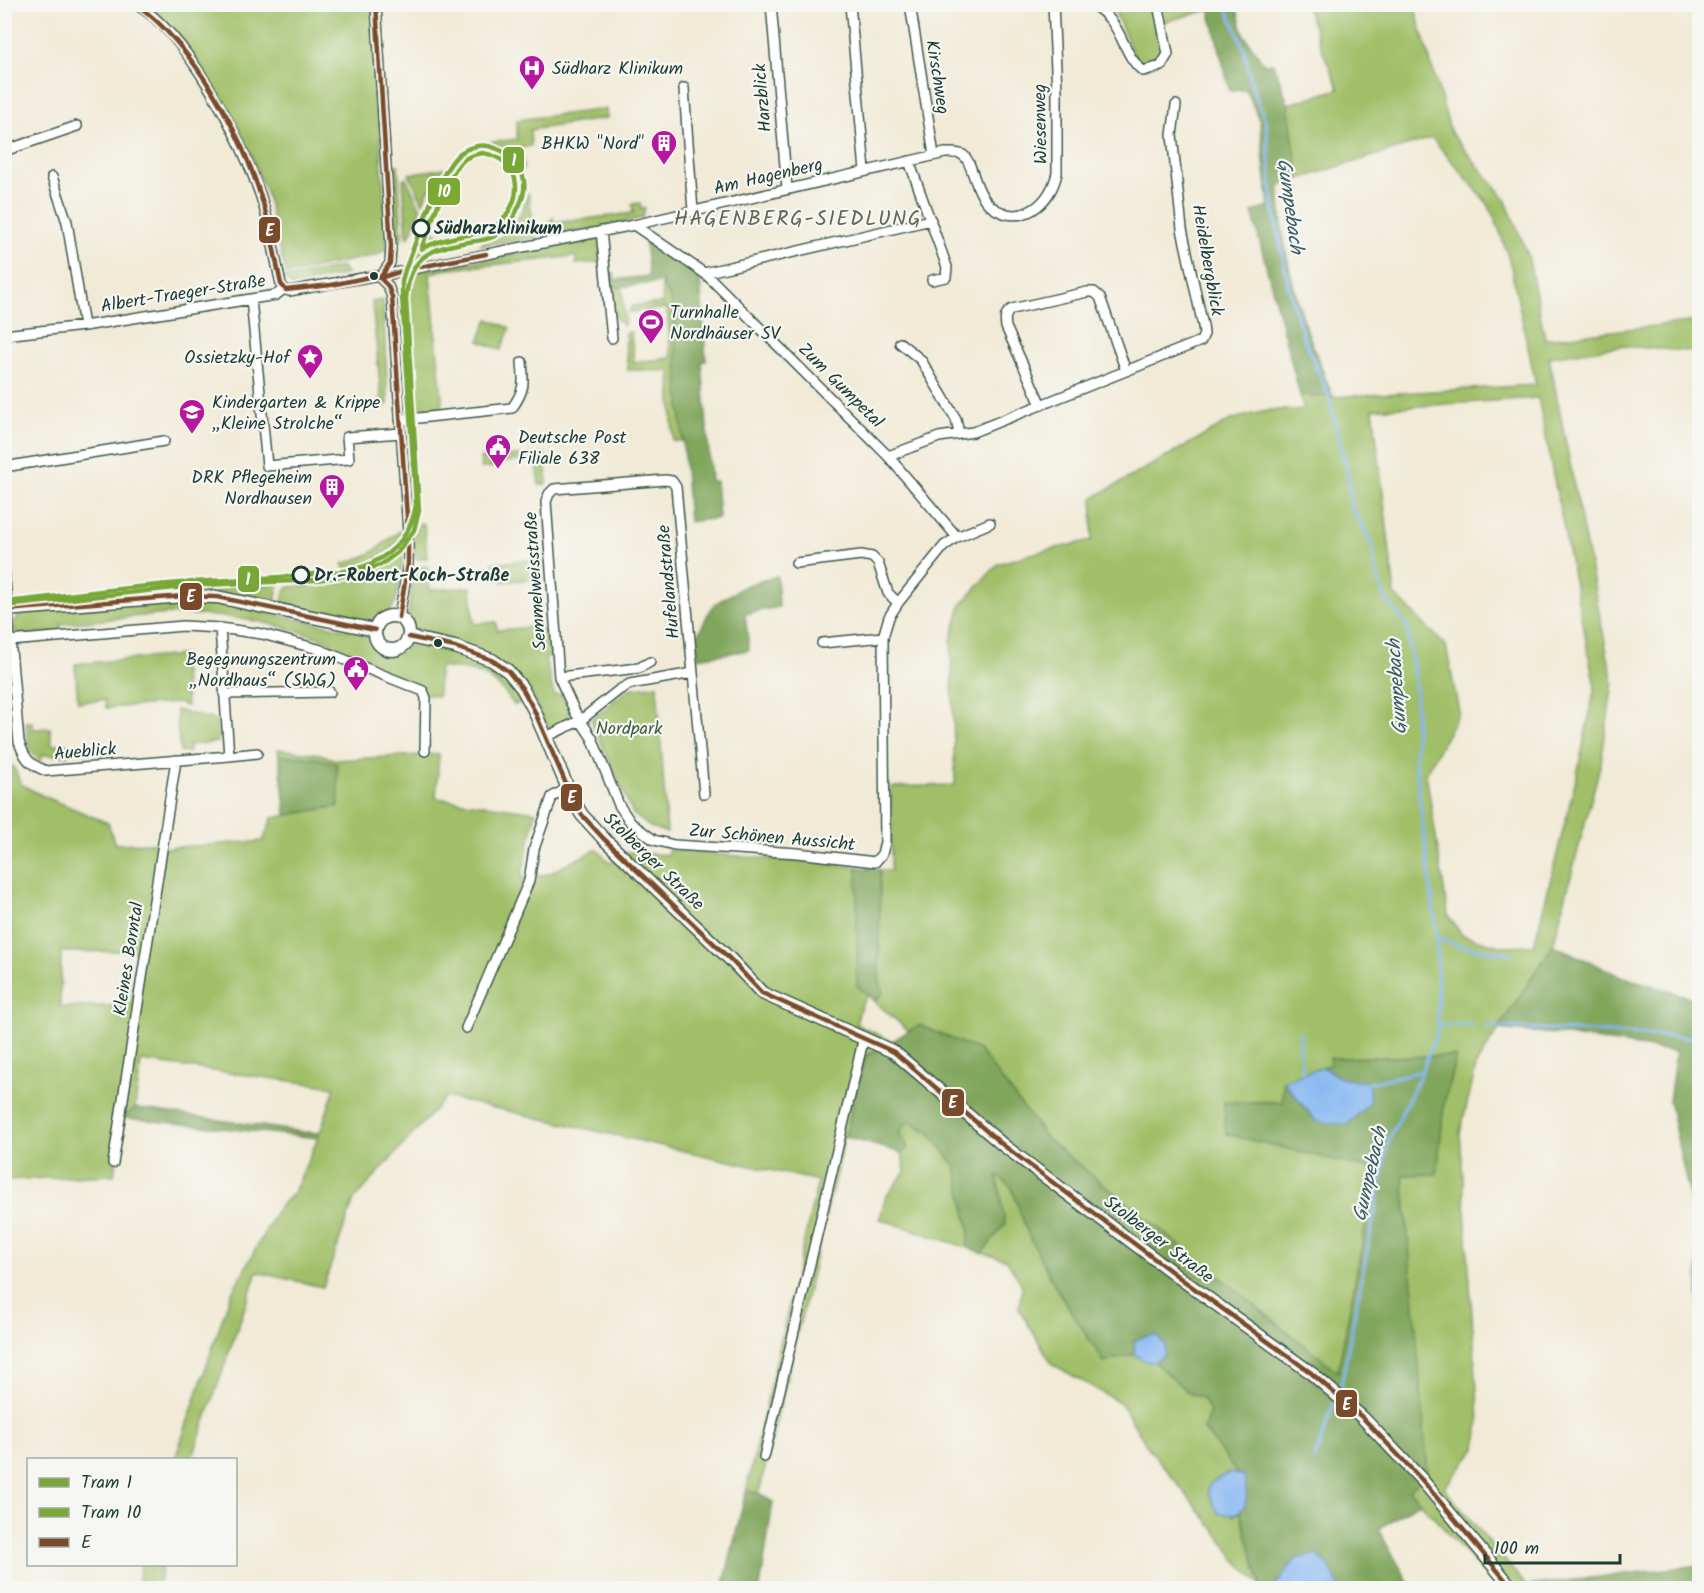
<svg xmlns="http://www.w3.org/2000/svg" width="1704" height="1593" font-family="Kalam,sans-serif">
	<style>
		.green { fill: #a0bf67; stroke: #607e4e; stroke-width: 1.5; fill-rule: evenodd }
		.forest { fill: #80a65c; stroke: #507248; stroke-width: 1.5 }
		.water { fill: #86b7f2; stroke: #527a93; stroke-width: 1.5 }
		.lines { fill: none; stroke-linecap: round; stroke-linejoin: round }
		.stream { stroke: #86b7f2; stroke-width: 3 }
		.minor-casing { stroke: #3e574c; stroke-width: 12 }
		.major-casing { stroke: #3e574c; stroke-width: 15 }
		.minor { stroke: #fff; stroke-width: 9 }
		.major { stroke: #fff; stroke-width: 12 }
		.tram { stroke: #1f3d34; stroke-width: 1.5 }
		.bus-1-casing { stroke: #f6f6f2; stroke-width: 9 }
		.bus-1 { stroke: #7a4b2a; stroke-width: 4.5 }
		.tram-1-casing { stroke: #f6f6f2; stroke-width: 9 }
		.tram-2-casing { stroke: #f6f6f2; stroke-width: 9 }
		.tram-1 { stroke: #78a738; stroke-width: 4.5 }
		.tram-2 { stroke: #7ba932; stroke-width: 4.5 }
		.stop-dot { fill: #f6f6f2; stroke: #1f3d34; stroke-width: 3 }
		.bus-dot { fill: #1f3d34; stroke: #f6f6f2; stroke-width: 2 }
		.labels { text-anchor: middle; stroke-width: 4.5; stroke-linejoin: round; paint-order: stroke }
		.poi-label { font-size: 18px; fill: #1f3d34; stroke: #f6f6f2; text-anchor: start }
		.street-label { font-size: 18px; fill: #1f3d34; stroke: #f6f6f2 }
		.stop-label { font-size: 18px; font-weight: bold; fill: #1f3d34; stroke: #f6f6f2; text-anchor: start }
		.park-label { font-size: 18px; fill: #3f5e41; stroke: #f6f6f2 }
		.water-label { font-size: 20px; font-style: italic; fill: #395c64; stroke: #f6f6f2 }
		.quarter-label { font-size: 21px; letter-spacing: 1.5px; fill: #626756; stroke: #f6f6f2 }
		.line-badge { stroke: #f6f6f2; stroke-width: 2 }
		.badge-label { font-size: 16px; text-anchor: middle; font-weight: bold; fill: #fff }
	</style>
	<rect width="100%" height="100%" fill="#f6f6f2"/>
	<filter id="ink" filterUnits="userSpaceOnUse"><feTurbulence type="fractalNoise" baseFrequency=".0167" numOctaves="2"/><feDisplacementMap in="SourceGraphic" scale="12" xChannelSelector="R" yChannelSelector="G"/><feConvolveMatrix kernelMatrix="1 2 1 2 8 2 1 2 1" color-interpolation-filters="sRGB"/></filter>
	<filter id="wash" filterUnits="userSpaceOnUse"><feTurbulence type="fractalNoise" baseFrequency=".008" numOctaves="4" result="noise"/><feDisplacementMap in="SourceGraphic" scale="24" xChannelSelector="R" yChannelSelector="G"/><feGaussianBlur stdDeviation="1.35" result="paint"/><feColorMatrix in="noise" values="0 0 0 0 0 0 0 0 0 0 0 0 0 0 0 0 0 1.4 0 .05"/><feComposite in="paint" operator="in"/></filter>
	<g filter="url(#wash)">
		<rect width="100%" height="100%" fill="#f1ead6"/>
		<path class="green" d="M147,5h225l15,243 -11,7 -90,19 -19,-79 -17,-43 -19,-40 -55,-81z
			M1112,5h96l1,5 -50,13 4,31 -3,7 -14,7 -10,-8z
			M1306,5h108l37,128 54,66 23,56 17,84 144,-17 10,1v29l-77,-6 -73,11 64,326 -12,79 -48,183 -76,118 -17,70 19,288 -3,28 -32,39 84,100h-31l-88,-98 -2,-271 -4,-44 34,-1 7,-71 12,-47 -125,2v6l-48,17v21h-59l2,32 150,36 -38,202 -291,-233 -68,-89 -60,-25 -10,6 -42,-36 -6,11 -5,18 36,17 -28,16 -105,436 -13,-2 72,-310 -372,-84 -92,103 -31,87 -66,-15 -65,187h-17l55,-163 48,-88 16,-16 24,-54 17,-51 -194,-26 -6,47 -11,10 -10,57 -109,5 -1,-414h9l9,19 19,10 67,28 7,21 41,-1 10,5 97,-7 9,-23 67,-12 -18,-47 -42,-4 -1,-6 42,5 16,6 103,-6 -3,44 100,14 -15,66 27,-4 49,-25 13,14 20,-11 38,3v-5l155,13 68,8v-84l64,-2 -4,-145 10,-35 37,-41 33,-10 61,-14 1,-42 140,-79 38,-9h33l-4,-15 33,2 203,-12 -26,-122 -11,-34 -11,-25 -56,-66 -133,41 -11,-75 51,-15 -18,-42zM1538,398l57,289 -18,88 -43,170 -34,1 -38,-11 -14,-20 -22,-142 33,-61 -13,-66 -51,-51 -22,-186zM138,951l-7,54 -71,2 1,-55z
			M606,109l1,9 -77,12 1,16 -10,2 3,21c-9,-15 -19,-23 -38,-26l31,-4v-19z
			M398,165l4,74 -7,3 -4,-76z
			M445,168l-9,21 -4,-1 -4,3 -5,12 -14,-29z
			M406,178l15,31 -12,28 -2,1 -4,-59z
			M528,192l8,46 -55,7v-2c30,-6 40,-22 47,-51z
			M640,203l1,6 4,-1 -3,10 -61,13 -30,3 -3,-11 5,-5 1,5 79,-10 -1,-9z
			M429,230l26,12 -15,3 -14,6 -16,13z
			M599,239l2,23 -25,2v-8l-134,14 -12,4 13,135 -14,1 -12,-3 -9,-115 1,-9 4,-11z
			M341,267l6,7 -55,12 -8,-8z
			M661,282l11,19 11,140h-10l-3,-70 -42,-1 -3,-28 2,-1 -1,-8 5,-1 3,30 37,-4 -4,-50 -38,4 3,-6 31,-3z
			M622,287l3,35 -2,4 -9,-10 -2,-28z
			M383,300l5,104 -6,1 -10,-103z
			M488,319l22,9 -9,22 -22,-9z
			M545,454l2,30 -8,1 -3,-26 -40,4v4l-15,1 -1,-10z
			M420,523l4,1 3,34 -10,1 -3,-2 -1,-19z
			M403,530v6c-16,20 -34,29 -59,33l-1,-5c9,-3 19,-6 28,-11 12,-7 20,-18 32,-23z
			M403,554c-1,13 -4,49 -14,58 -23,20 -81,-2 -107,-10l2,-10 5,-5 52,-4v-5l32,-6z
			M542,559l1,19 -41,4 -3,-8 -9,-6 3,-1v-4z
			M422,566l6,1 2,23 41,-3 3,37 22,-2 1,8 38,-3 13,6 3,23 -6,2 9,37h9l7,20 -2,8 -9,5h-7l-7,-4 -13,-29 -72,-52 -46,-14 -6,-14 5,-39 3,-6z
			M278,584l-2,16 -53,-7 -67,1 -1,-2 50,-5z
			M204,600l151,31 12,5 16,16 18,1c2,-2 4,-5 7,-6 17,-8 78,15 93,26 10,8 16,18 22,29l-9,3c-21,-33 -39,-35 -75,-38l-1,29 -12,-2 -97,-44 2,-8c-47,-18 -100,-27 -150,-28 -38,0 -82,7 -120,10v7l-39,4 -8,-5c-1,-10 3,-13 11,-18z
			M182,655l5,51 -11,-3 -70,5 -1,-8 -27,2 -3,-38z
			M657,685l10,148 -17,-6 -17,-13 -42,-94 37,-31z
			M176,710l40,10 2,22 -29,3v7h-9z
			M26,722h6l1,7 17,-1 2,17 15,-1 1,11h-26l-1,6c-14,-8 -14,-24 -15,-39z
			M909,1121l20,11 27,35 13,62 -1,19 -88,-29 5,-21 20,-26 -3,-19 6,-5 -9,-16z
			M997,1174l15,14 15,44 28,54 49,76 31,-8 9,7 10,1 35,31 13,5 8,13 -6,18 33,44h-7l3,43 7,-4 21,74 -25,-26 -21,-30 -68,-84 -26,-43 -69,-39 -33,-55 3,-24 -15,-25 -25,-7 23,-29z
			M141,1565h21l-4,23h-21z"/>
		<path class="forest" d="M1208,5h28l8,30 20,29 10,-1 14,41 11,75 -19,7c-1,73 25,144 53,211l-33,-2 -48,-183 17,-5 -9,-85 -13,-31 -9,-2 -8,2z
			M647,241l53,37 6,83 -4,1 9,119h5l3,37 -30,4 -17,-221 -11,-19 -49,6 -2,-15h4l1,7 34,-4 -4,-33z
			M777,576l2,31 -34,7 4,36 -51,8 -2,-19 14,-29 6,-7 31,-18z
			M279,755l42,4 16,5 2,42 -53,9z
			M857,867l23,3 -1,108 4,15 -8,8 -18,-15z
			M1553,945l68,31 78,24v328l-2,-95 -28,-132 7,-49 -118,-18 -60,-5z
			M919,1025l60,25 68,89 291,233 38,-202 -150,-36 -2,-32h58l1,-21 33,40 25,-43 -18,-11 8,-3 -1,-6 126,-2 -12,47 -7,71 -34,1 25,299 -19,16 11,12 -42,27 34,59h-72l-1,-3 -43,-26 -23,29 -12,-2 -21,-74 2,-2 2,-34 -7,-3 -33,-44 6,-18 -8,-13 -13,-5 -35,-31 10,-7 -30,-14 1,13 -31,8 -49,-76 -28,-54 -15,-44 -15,-13 8,49 -23,29 -14,-5 1,-19 -13,-62 -27,-35 -20,-11 -10,11 9,16 -6,5 -57,-16 20,-80z
			M135,1108l168,24 16,1 -1,5 -194,-20z
			M746,1491l13,2 14,9 -13,86h-37z
			M1699,1565v23h-171l-3,-2z"/>
		<path class="water" d="M1323,1067l18,11 27,4 2,21 -23,22 -31,-4 -33,-40z
			M1156,1335l9,10 -1,10 -10,7 -10,-1 -9,-7 -1,-13 11,-5z
			M1230,1473l14,3c5,23 5,42 -25,38l-11,-21 1,-8 11,-8z
			M1317,1554l12,12 11,22h-67l23,-29z"/>
		<g class="lines">
			<path class="stream" d="M1225,4l19,45 9,40 13,33 7,85 16,81 14,48 26,60 19,80 4,35 9,11 12,25 1,16 9,32 24,31 9,63 -1,71 22,178 1,92 -16,41 -34,71 -47,243
				M1437,938l23,8 51,8
				M1440,1025h31
				M1485,1026l215,12
				M1300,1033v22
				M1301,1060l2,18
				M1365,1084l57,-13
				M1314,1460l20,-57"/>
		</g>
	</g>
	<g filter="url(#ink)">
		<g class="lines">
			<g class="minor-casing">
				<path id="minor" d="M135,4c52,28 106,135 125,190 10,29 14,60 21,90l3,5
					M376,4l15,243 -1,16 -10,15
					M771,4l16,185
					M850,4l15,167
					M910,4l24,151
					M1090,4c34,16 30,49 53,67l18,-5 7,-12 -10,-50
					M684,88l9,123
					M4,151l73,-25
					M909,161l38,106 -1,10 -14,3
					M52,177l15,45 17,104
					M634,225l70,48 9,8 175,175 69,81
					M601,231l11,107
					M704,273l227,-53
					M380,278l8,8 4,11 16,235v32l-9,53
					M284,289l5,2 6,-1 79,-14 6,2 14,-5 53,-11 187,-37 311,-72c5,0 13,-1 18,2 11,8 10,37 29,52 30,21 59,-4 65,-34v-82l-4,-87
					M251,299l16,167 82,-7 -2,-22 54,-4
					M4,335l80,-9 167,-27 25,-4 8,-6
					M900,343l21,17 35,59 3,15
					M1041,405l-35,-78c-1,-8 -2,-13 6,-18l75,-17h7l6,5 26,74
					M400,420l112,-12c13,-18 12,-25 10,-46
					M888,456l51,-19 34,-5 228,-91 3,-7 -1,-8 -21,-97 -10,-94 4,-30
					M4,467l160,-26
					M796,563l65,-8 11,2 6,6 10,30 10,10
					M4,569l15,173c6,17 10,22 27,29l183,-15 -9,-128
					M10,641l173,-15 37,2 42,6 56,15 105,42 3,7 -1,53
					M822,643l61,-6
					M559,677l80,-9 11,-6
					M224,694l106,-2
					M546,737l35,-17 38,-30 11,-6 63,-11
					M229,756l28,-3
					M704,794l-28,-307 -4,-6 -7,-1 -111,9 -5,5 -3,8 13,175 16,35 17,26 27,67 12,18 23,17 20,5 123,8 78,9 7,-8 3,-12 -2,-205 6,-20 9,-14 46,-57 13,-9 33,-14
					M466,1028l63,-147 5,-32 18,-52 16,-9
					M113,1163l63,-403
					M764,1457l100,-420"/>
			</g>
			<g class="major-casing">
				<path id="major" d="M4,610l180,-14 33,1 158,33
					M375 633a17 17 0 1 1 34 0a17 17 0 1 1-34 0Z
					M409,637l46,10 37,13 16,11 14,17 12,22 39,90 9,15 21,23 128,122 31,33 132,59 109,93 181,136 126,91 53,46 59,62 90,108"/>
			</g>
			<use href="#minor" class="minor"/>
			<use href="#major" class="major"/>
			<path class="tram" d="M409,262l18,-37 15,-45"/>
			<g class="bus-1-casing">
				<path id="bus-1" d="M136,4c59,43 106,130 127,199 8,27 12,54 18,81l5,6 45,-5 43,-9 6,2 25,-8 81,-16
					M376,4l15,243 -1,16 -10,15
					M380,278l8,8 4,11 16,235v32l-9,53
					M4,610l180,-14 33,1 158,33
					M409,637l46,10 37,13 16,11 14,17 12,22 39,90 9,15 21,23 128,122 31,33 132,59 109,93 181,136 126,91 53,46 59,62 90,108"/>
			</g>
			<use href="#bus-1" class="bus-1"/>
			<g class="tram-1-casing">
				<path id="tram-1" d="M4,602c69,-7 137,-17 205,-21 35,-2 70,-3 105,-7 19,-2 40,-2 58,-11 25,-12 40,-32 44,-59l-14,-208v-15l3,-11c12,-29 32,-95 53,-115 8,-7 20,-11 30,-9 14,3 25,10 32,23 6,11 5,24 0,35 -5,12 -12,25 -25,32 -8,4 -17,5 -26,6 -39,6 -60,14 -63,57l13,212 -5,19 -16,22 -16,12 -26,10 -39,6 -114,5 -199,21"/>
			</g>
			<g class="tram-2-casing">
				<path id="tram-2" d="M483,153c41,7 42,49 13,73 -10,8 -23,8 -35,10 -14,3 -27,6 -40,13 9,-22 26,-76 44,-90 6,-4 12,-5 18,-6z"/>
			</g>
			<use href="#tram-1" class="tram-1"/>
			<use href="#tram-2" class="tram-2"/>
		</g>
	</g>
	<defs>
		<g id="hospital-pin" transform="scale(1.35)"><path d="M0 17L-7.5 6A9.5 9.5 0 1 1 7.5 6Z" fill="#b5179e" stroke="#f6f6f2"/><path d="M-5-5h3v3.5h4V-5h3V5h-3V1.5h-4V5h-3Z" fill="#fff"/></g>
		<g id="building-pin" transform="scale(1.35)"><path d="M0 17L-7.5 6A9.5 9.5 0 1 1 7.5 6Z" fill="#b5179e" stroke="#f6f6f2"/><path d="M-4-6H4V6H1V3H-1V6H-4ZM-2.5-4.3h1.7v1.8h-1.7ZM.8-4.3h1.7v1.8H.8ZM-2.5-1h1.7V.8h-1.7ZM.8-1h1.7V.8H.8Z" fill="#fff"/></g>
		<g id="stadium-pin" transform="scale(1.35)"><path d="M0 17L-7.5 6A9.5 9.5 0 1 1 7.5 6Z" fill="#b5179e" stroke="#f6f6f2"/><path d="M0-5a6.5 5 0 1 0 0 10a6.5 5 0 1 0 0-10ZM-3.5-1.8h7v3.6h-7Z" fill="#fff"/></g>
		<g id="sight-pin" transform="scale(1.35)"><path d="M0 17L-7.5 6A9.5 9.5 0 1 1 7.5 6Z" fill="#b5179e" stroke="#f6f6f2"/><path d="M0-6L1.8-2.2L6-1.7L2.9 1.2L3.7 5.4L0 3.3L-3.7 5.4L-2.9 1.2L-6-1.7L-1.8-2.2Z" fill="#fff"/></g>
		<g id="school-pin" transform="scale(1.35)"><path d="M0 17L-7.5 6A9.5 9.5 0 1 1 7.5 6Z" fill="#b5179e" stroke="#f6f6f2"/><path d="M0-5L7-2L0 1L-7-2ZM-4 1L0 2.5L4 1V4Q0 6-4 4Z" fill="#fff"/></g>
		<g id="civic-pin" transform="scale(1.35)"><path d="M0 17L-7.5 6A9.5 9.5 0 1 1 7.5 6Z" fill="#b5179e" stroke="#f6f6f2"/><path d="M-.6-6.5H3V-4.5H.6V-3L4-1V1h2V6H-6V1h2V-1L-.6-3ZM-1.2 2.5V6h2.4V2.5Z" fill="#fff"/></g>
	</defs>
	<g fill-rule="evenodd">
		<use href="#hospital-pin" x="532" y="68"/>
		<use href="#building-pin" x="664" y="143"/>
		<use href="#stadium-pin" x="651" y="322"/>
		<use href="#sight-pin" x="310" y="357"/>
		<use href="#school-pin" x="192" y="412"/>
		<use href="#civic-pin" x="498" y="447"/>
		<use href="#building-pin" x="332" y="487"/>
		<use href="#civic-pin" x="356" y="669"/>
	</g>
	<g class="stop-dot">
		<circle cx="421" cy="228" r="8"/>
		<circle cx="301" cy="575" r="8"/>
	</g>
	<g class="bus-dot">
		<circle cx="374" cy="276" r="5"/>
		<circle cx="438" cy="643" r="5"/>
	</g>
	<g class="labels">
		<g class="poi-label">
			<text x="552" y="74">Südharz Klinikum</text>
			<text x="644" y="149" text-anchor="end">BHKW "Nord"</text>
			<text x="670" y="318">Turnhalle<tspan x="670" dy="21">Nordhäuser SV</tspan></text>
			<text x="290" y="363" text-anchor="end">Ossietzky-Hof</text>
			<text x="212" y="408">Kindergarten &amp; Krippe<tspan x="212" dy="21">„Kleine Strolche“</tspan></text>
			<text x="518" y="443">Deutsche Post<tspan x="518" dy="21">Filiale 638</tspan></text>
			<text x="312" y="483" text-anchor="end">DRK Pflegeheim<tspan x="312" dy="21">Nordhausen</tspan></text>
			<text x="336" y="665" text-anchor="end">Begegnungszentrum<tspan x="336" dy="21">„Nordhaus“ (SWG)</tspan></text>
		</g>
		<g class="street-label">
			<text transform="translate(938 77) rotate(81)" y="6">Kirschweg</text>
			<text transform="translate(762 98) rotate(-95)" y="6">Harzblick</text>
			<text transform="translate(1040 124) rotate(-91)" y="6">Wiesenweg</text>
			<text transform="translate(768 176) rotate(-13)" y="6">Am Hagenberg</text>
			<text transform="translate(1208 260) rotate(80)" y="6">Heidelbergblick</text>
			<text transform="translate(183 293) rotate(-9)" y="6">Albert-Traeger-Straße</text>
			<text transform="translate(841 385) rotate(45)" y="6">Zum Gumpetal</text>
			<text transform="translate(535 581) rotate(-94)" y="6">Semmelweisstraße</text>
			<text transform="translate(668 582) rotate(-95)" y="6">Hufelandstraße</text>
			<text transform="translate(85 751) rotate(-5)" y="6">Aueblick</text>
			<text transform="translate(772 837) rotate(5)" y="6">Zur Schönen Aussicht</text>
			<text transform="translate(654 861) rotate(44)" y="6">Stolberger Straße</text>
			<text transform="translate(128 959) rotate(-81)" y="6">Kleines Borntal</text>
			<text transform="translate(1159 1239) rotate(37)" y="6">Stolberger Straße</text>
		</g>
		<g class="stop-label">
			<text x="434" y="234">Südharzklinikum</text>
			<text x="314" y="581">Dr.-Robert-Koch-Straße</text>
		</g>
		<g class="park-label">
			<text x="629" y="734">Nordpark</text>
		</g>
		<g class="water-label">
			<text transform="translate(1291 206) rotate(82)" y="7">Gumpebach</text>
			<text transform="translate(1396 687) rotate(-94)" y="7">Gumpebach</text>
			<text transform="translate(1369 1174) rotate(-77)" y="7">Gumpebach</text>
		</g>
		<g class="quarter-label">
			<text x="798" y="225">HAGENBERG-SIEDLUNG</text>
		</g>
	</g>
	<g class="line-badge">
		<rect x="502" y="146" width="23" height="28" rx="6" fill="#78a738"/>
		<rect x="427" y="177" width="34" height="29" rx="6" fill="#7ba932"/>
		<rect x="258" y="216" width="23" height="28" rx="6" fill="#7a4b2a"/>
		<rect x="237" y="565" width="23" height="28" rx="6" fill="#78a738"/>
		<rect x="179" y="582" width="24" height="29" rx="6" fill="#7a4b2a"/>
		<rect x="560" y="783" width="23" height="29" rx="6" fill="#7a4b2a"/>
		<rect x="941" y="1088" width="24" height="29" rx="6" fill="#7a4b2a"/>
		<rect x="1335" y="1389" width="23" height="29" rx="6" fill="#7a4b2a"/>
	</g>
	<g class="badge-label">
		<text x="514" y="166">1</text>
		<text x="444" y="197">10</text>
		<text x="270" y="236">E</text>
		<text x="248" y="585">1</text>
		<text x="191" y="602">E</text>
		<text x="572" y="803">E</text>
		<text x="953" y="1108">E</text>
		<text x="1347" y="1410">E</text>
	</g>
	<rect width="1704" height="1593" fill="none" stroke="#f6f6f2" stroke-width="24"/>
	<rect x="27" y="1458" width="210" height="108" fill="#f6f6f2" stroke="#a0aca6" stroke-width="1.5"/>
	<rect x="39" y="1478" width="30" height="9" fill="#78a738" stroke="#a0aca6" stroke-width="1.5"/>
	<text x="81" y="1488" font-size="18" fill="#1f3d34">Tram 1</text>
	<rect x="39" y="1508" width="30" height="9" fill="#7ba932" stroke="#a0aca6" stroke-width="1.5"/>
	<text x="81" y="1518" font-size="18" fill="#1f3d34">Tram 10</text>
	<rect x="39" y="1538" width="30" height="9" fill="#7a4b2a" stroke="#a0aca6" stroke-width="1.5"/>
	<text x="81" y="1548" font-size="18" fill="#1f3d34">E</text>
	<path d="M1485 1554v9h135v-9" fill="none" stroke="#1f3d34" stroke-width="3"/>
	<text x="1494" y="1554" font-size="18" fill="#1f3d34" stroke="#f6f6f2" stroke-width="4.5" paint-order="stroke">100 m</text>
</svg>
